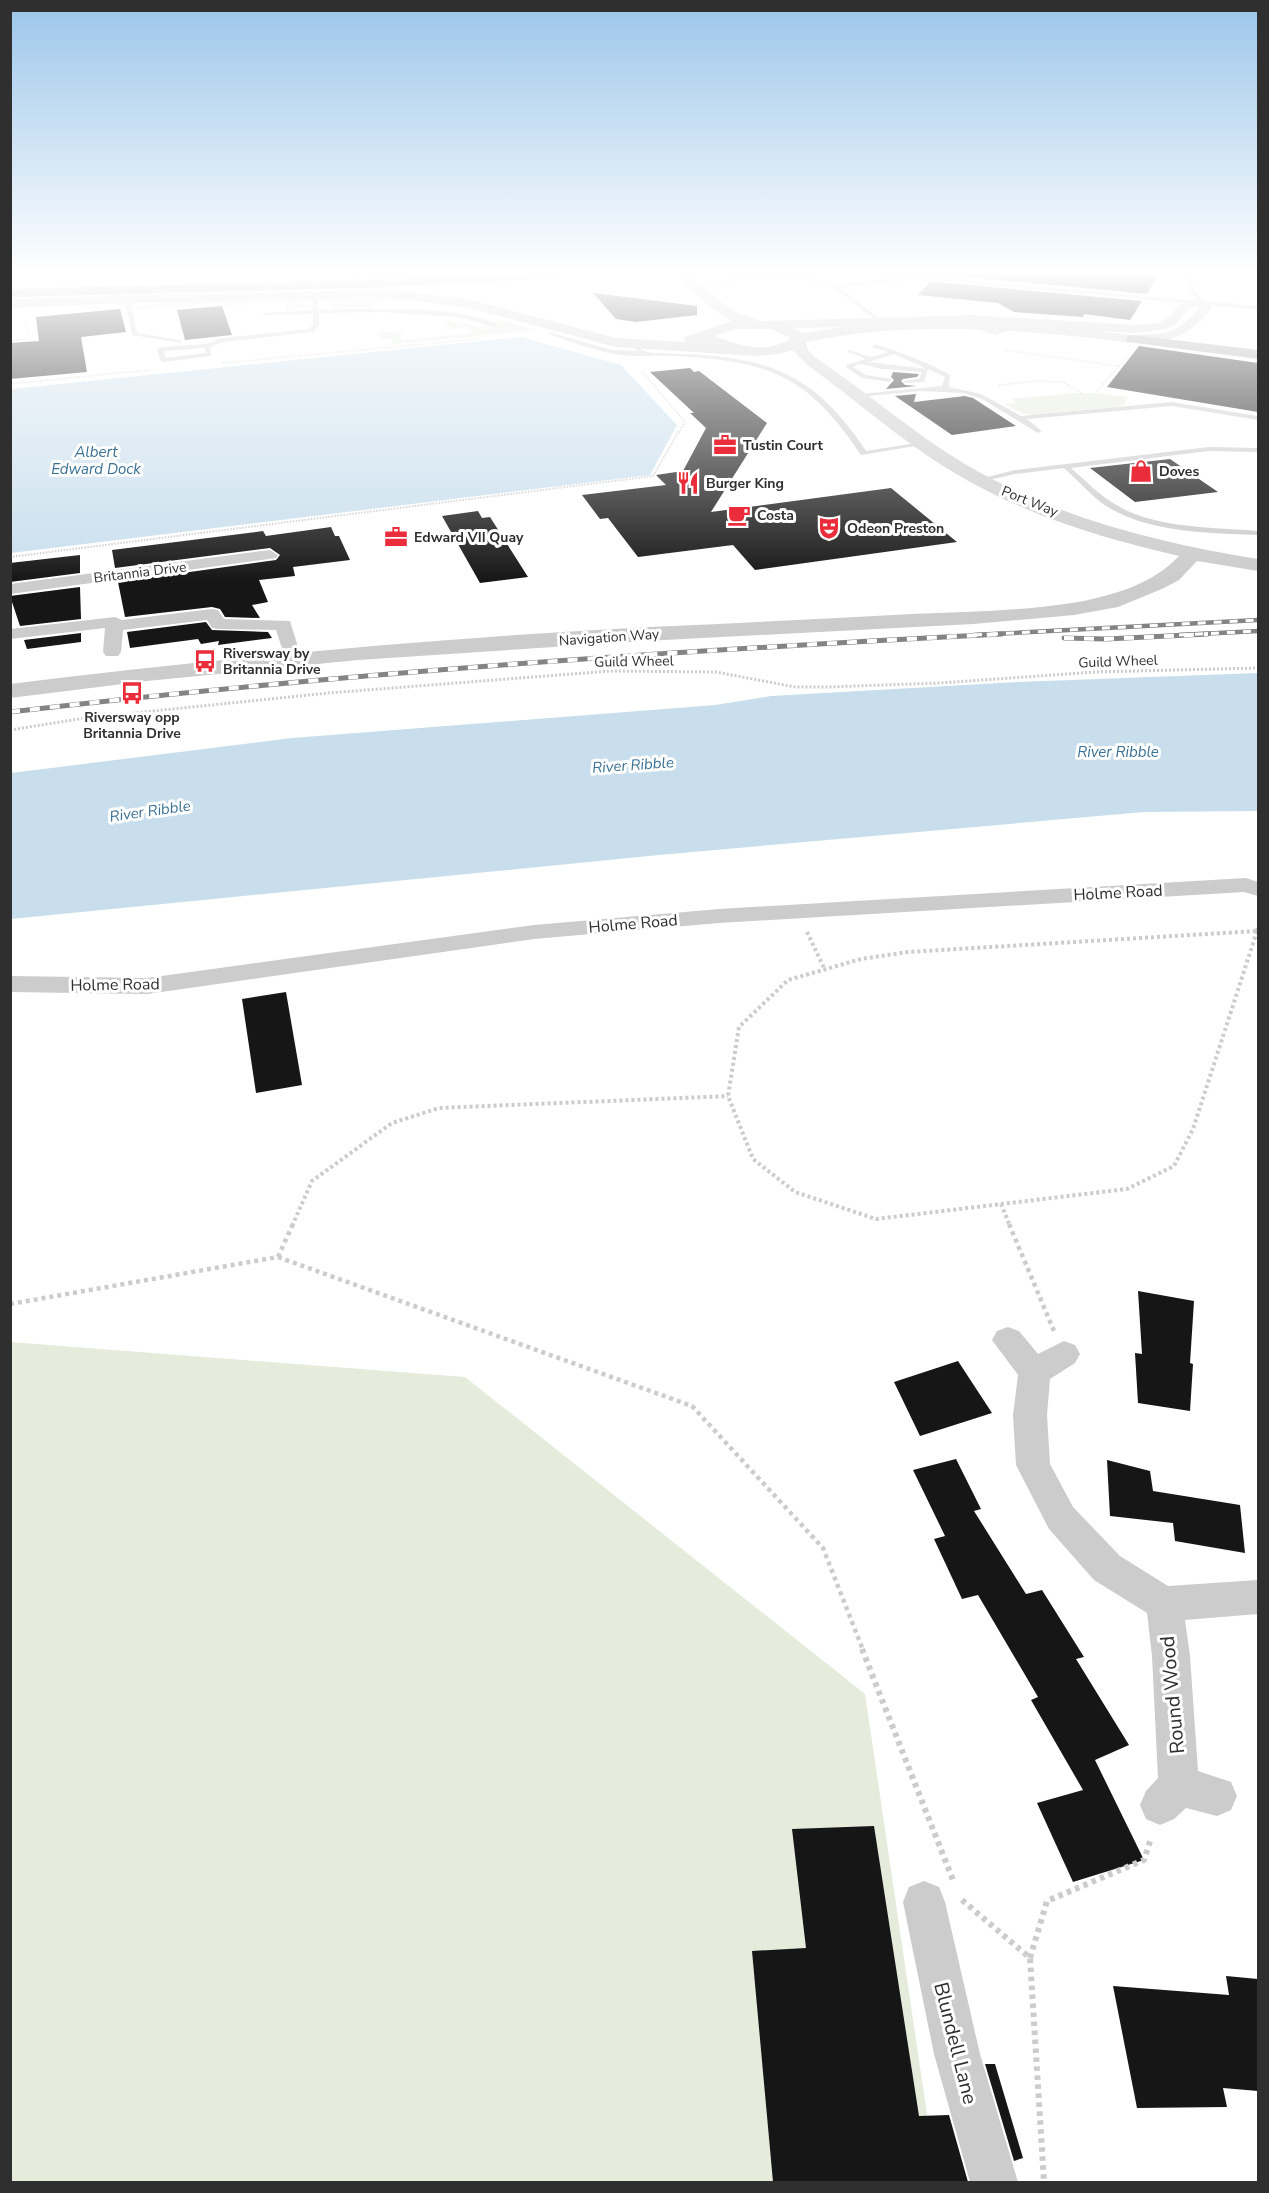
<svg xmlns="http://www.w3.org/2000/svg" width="1269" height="2193" font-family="'Nunito Sans',sans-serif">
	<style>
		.green { fill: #e5ecdc }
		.water { fill: #c8deed }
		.building { fill: #161616 }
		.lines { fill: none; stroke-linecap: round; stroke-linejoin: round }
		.path-far5 { stroke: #ccc; stroke-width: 1.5; stroke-dasharray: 1.5 1.5; stroke-linecap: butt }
		.path-far4 { stroke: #ccc; stroke-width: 2; stroke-dasharray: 1.5 1.5; stroke-linecap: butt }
		.path-far3 { stroke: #ccc; stroke-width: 3; stroke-dasharray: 2 2; stroke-linecap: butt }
		.path-far2 { stroke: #ccc; stroke-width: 4; stroke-dasharray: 3 3; stroke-linecap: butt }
		.path-far1 { stroke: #ccc; stroke-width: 4.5; stroke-dasharray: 4 4; stroke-linecap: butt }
		.path { stroke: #ccc; stroke-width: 6; stroke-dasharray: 4.5 4.5; stroke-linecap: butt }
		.service { fill: #ccc; fill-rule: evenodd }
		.minor { fill: #ccc; fill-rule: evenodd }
		.tertiary { fill: #ccc; fill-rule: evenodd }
		.trunk { fill: #9e9e9e; fill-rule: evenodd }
		.rail-far1-casing { stroke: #848484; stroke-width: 4.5 }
		.rail-casing { stroke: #848484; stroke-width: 5 }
		.rail-far1 { stroke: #fff; stroke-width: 3; stroke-dasharray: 8; stroke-linecap: butt }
		.rail { stroke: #fff; stroke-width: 4; stroke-dasharray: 10; stroke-linecap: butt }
		.labels { text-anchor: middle; stroke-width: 6; stroke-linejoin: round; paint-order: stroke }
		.far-poi-label { font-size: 14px; font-weight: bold; fill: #2f2f2f; stroke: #fff; text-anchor: start }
		.far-street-label { font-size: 14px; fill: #2f2f2f; stroke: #fff }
		.far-water-label { font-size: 15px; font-style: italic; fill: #3a7194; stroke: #fff }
		.street-label { font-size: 16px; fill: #2f2f2f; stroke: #fff }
		.near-street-label { font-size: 20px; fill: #2f2f2f; stroke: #fff }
	</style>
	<rect width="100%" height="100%" fill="#fff"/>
	<path class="green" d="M345,298l76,2h-41l-9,8 -39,-1 -2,-7z
		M295,299l10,4v5l-20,3 1,-9h-7l-57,4 -3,-3 -80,6 -1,-2 28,-5z
		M444,320l35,7 21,-7 37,10 -143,14 -4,-6 -9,1 -5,-6 22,-2 6,3 -5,1 4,5 69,-7 -4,-6 -17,2z
		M1074,393h23l31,4 -5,9 -89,9 -10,-1 -20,-10 12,-1 -4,-4z
		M10,1342l455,35 400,317 72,488h-926z"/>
	<path class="water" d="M521,337l100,28 56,60 -27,50 -639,78v-164z
		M1258,673v138l-114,1 -485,43 -648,64v-146l281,-35 423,-33 56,-9 247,-14z"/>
	<path class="building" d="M937,274h222l-12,20z
		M930,282h6l206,19 -12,19 -46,-6 -1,3 -69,-5 -16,-9 -80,-8z
		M593,293l104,13v9l-61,7 -20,-3z
		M222,306l10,29 -47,5 -8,-30z
		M120,309l6,23 -45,5 6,35 -77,7v-36l29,-2 -3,-24z
		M1139,346l119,17v49l-151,-25z
		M690,368l4,4 5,-1 68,52 -56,89 180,-24 66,54 -202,28 -22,-25 -95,12 -30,-39 -8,1 -18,-24 84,-10 -10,-10 27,-4 23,-43 -16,-15h4l-44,-41z
		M893,372l26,2 -2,3 -14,2 -2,2 4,4 12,1 -31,3 8,-9 -3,-3z
		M916,394l-2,8 51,-6 8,2 43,28 -64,9 -57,-39z
		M1170,459l48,33 -83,10 -45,-34z
		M478,511l4,7 8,-1 38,60 -48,6 -38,-67z
		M331,527l4,9h4l11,24 -57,7 2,9 -36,4 9,22 -16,3 8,13 -35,-1 -5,-8 -8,-2 -87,10 -7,-35 158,-22 4,-5 -10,-7 -155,20 -3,-18 151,-19 3,5z
		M80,555v18l-70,9v-19z
		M80,587l1,32 -61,7 -10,-30z
		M206,622l6,8 56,2 4,6 -54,7 1,-4 -18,3 -3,-5 -68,9 -3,-16z
		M81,633v9l-54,7 -3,-9z
		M286,992l16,93 -46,8 -14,-94z
		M1138,1291l56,10 -4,62 3,1 -3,47 -52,-8 -3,-50 7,1z
		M958,1361l34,52 -72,23 -26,-54z
		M956,1459l25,50 -7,2 52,83 16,-4 42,67 -8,2 53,86 -34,15 49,100 -71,22 -36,-79 46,-13 -52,-90 7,-3 -60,-102 -16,4 -28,-60 11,-3 -32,-66z
		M1107,1460l43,11 3,20 87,14 5,48 -70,-12 -2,-18 -63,-7z
		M874,1826l45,290 30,-1 19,67h-195l-21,-231 54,-3 -14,-119z
		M1226,1976l32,3v112l-35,-3 4,19 -90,1 -24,-122 116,9z
		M985,2064h10l28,94 -9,3z"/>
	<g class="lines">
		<path class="path-far5" d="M10,341l18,-2 -2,-17
			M1004,350l115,16
			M223,363l253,-24
			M642,371l43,51 -6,11
			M10,384l140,-14
			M999,385l39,-4 25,1 18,11
			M1097,391l30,-34"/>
		<path class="path-far4" d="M10,557l643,-81 26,-45"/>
		<path class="path-far3" d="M10,730l75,-12 243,-25 282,-22 106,1 79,15h32l113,-4 155,-11 163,-4"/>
		<path class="path-far2" d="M1257,931l-64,198 -19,37 -47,23 -251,30 -81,-27 -42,-33 -25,-63 11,-69 49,-47 73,-21 47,-7z
			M1257,931l1,-5
			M807,932l18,38
			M1001,1204l9,22
			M292,1226l20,-45 80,-58 47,-15 289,-12"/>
		<path class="path-far1" d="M1009,1224l45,107
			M278,1257l15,-33
			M10,1304l268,-47 414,149 131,142 40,102"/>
		<path class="path" d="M862,1649l91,231
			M962,1900l68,58 14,224
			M1030,1958l17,-57 97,-41 7,-22"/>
		<path class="service" d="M354,274h6v11l-5,-1z
			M1176,274h8l7,4 3,11 10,12 54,5v4l-322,-30 -22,-1 -74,9 42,32 -3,2c-16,-9 -28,-24 -45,-33 -41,-21 -97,-10 -141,-2l-3,-2 67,-10 49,2 28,8 80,-10 284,26 -10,-12 -2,-9z
			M315,292l3,2v16c47,-1 140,-6 180,15l-3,2 -38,-10 -76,-5 -62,1v12l-6,7 -90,10 -13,5 1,9 -48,6 -3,-2 -3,-11 3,-2 46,-3 16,-6 87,-9 4,-4v-11l-49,1 -3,-2 52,-3 -1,-16zM204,348l2,5 -40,5 -2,-7z
			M125,298l5,1 7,34 43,7 2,3 -50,-8z
			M974,324l21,7 22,-6 3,2 -25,8 -23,-8z
			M549,332l63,18 25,1 -6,-7 3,-2c3,2 7,8 10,9 5,3 50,3 60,4 79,6 118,30 162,96l57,-9 4,2 -66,11c-54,-81 -93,-94 -187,-99 -21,-1 -44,2 -64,-3 -21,-4 -41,-12 -61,-19z
			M874,344c26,8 52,17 76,31l-1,12 32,7 40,22 151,-14 86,14v4l-86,-14 -145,13 13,11 2,1 -4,2 -56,-34 -18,-6 -44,-2 -61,6 2,-3 81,-8 3,-9 -51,-23 -26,8 60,7 -4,13 -18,1 -3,-2 16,-2 3,-7 -40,-3 -22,-5 -7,3 13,8 26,4 -2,3 -28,-4 -16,-11v-2l20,-6 -18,-7v-2l24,7 16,-5 -16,-5z
			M1209,447l49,1v4l-49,-1 -138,17c15,13 29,28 47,38 40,23 95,21 140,25v4c-46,-2 -103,-2 -145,-25 -19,-10 -33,-28 -49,-42l-49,6 -35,8 -4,-2 39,-10z"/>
		<path class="minor" d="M1202,299l4,1 6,8c-18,23 -38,34 -67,35 -7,0 -13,1 -18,-4 11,-10 38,3 61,-19 4,-4 9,-9 11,-14l-10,3 -12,14 -10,6 -32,4 -162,-10 -206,6 -6,-4 6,-4 206,-6 162,10 25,-2 9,-6 12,-13z
			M270,550l8,5 -2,3 -266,36v-10z
			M212,609l6,1 6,9 66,2 8,26 -3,4h-12l-7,-21 -58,-1 -6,-1 -5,-8 -84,10 -2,22 -3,4h-12l-3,-4 2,-24 -95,11v-10l105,-12 7,3z
			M1246,878l12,4v14l-14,-4 -525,31 -185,16 -387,55 -137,-2v-16l137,2 387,-53 185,-16z
			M1008,1327l11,4 19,23 26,-13 11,4 5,9 -5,9 -25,16 -3,36 3,49 23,43 47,49 48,30 90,-6v34l-73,6 5,36 8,115 33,11 6,14 -6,14 -14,6 -31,-8 -12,11 -14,6 -14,-6 -6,-14 6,-14 12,-13 -6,-122 -5,-43 -53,-33 -45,-51 -33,-64 -3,-50 5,-40 -26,-35 5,-9z
			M924,1881l15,6 6,15 35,152 38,128h-48l-36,-128 -31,-152 6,-15z"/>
		<path class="tertiary" d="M676,274h15l28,27 17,11 24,9 18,1 25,11 77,-12 85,-2 85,6 88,11 2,3 -2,3 -5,1c-109,-13 -218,-24 -327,-1l2,8 8,8c51,34 97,75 149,106 89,53 193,79 293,95v12l-61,-10 -18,19 -15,8 -46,19 -44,8 -101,9 -327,17 -288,19 -211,21 -137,17v-14c213,-26 426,-46 640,-57 88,-4 175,-8 262,-13 55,-2 112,-3 166,-12 36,-7 75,-18 101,-46 -78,-18 -157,-42 -226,-84 -52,-31 -98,-73 -147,-108l-13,-14 -15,4 -23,2 -139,-9 -150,-40 -76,-9 -263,5 -117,5v-8l117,-5 263,-5 77,9 149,39 68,4 1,-5 47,-16 -23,-14zM735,329h36l18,8 1,2c-25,15 -50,7 -75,-3z"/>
		<path class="trunk" d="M477,274h86l-7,4 -188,10 -358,9v-8l358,-9z
			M1133,335l125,15v9l-130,-17 -2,-3 2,-3z"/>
		<g class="rail-far1-casing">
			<path id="rail-far1" d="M974,635l284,-15
				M1179,635l79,-4"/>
		</g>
		<g class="rail-casing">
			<path id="rail" d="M1064,638l42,1 102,-5
				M10,712c330,-39 661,-61 992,-78"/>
		</g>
		<use href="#rail-far1" class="rail-far1"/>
		<use href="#rail" class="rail"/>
	</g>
	<linearGradient id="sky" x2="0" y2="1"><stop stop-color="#9bc5ea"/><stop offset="0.47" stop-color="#fff"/><stop offset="1" stop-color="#fff" stop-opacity="0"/></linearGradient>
	<rect width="1269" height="581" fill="url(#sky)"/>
	<defs>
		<g id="office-bare" transform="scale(1.8)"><path d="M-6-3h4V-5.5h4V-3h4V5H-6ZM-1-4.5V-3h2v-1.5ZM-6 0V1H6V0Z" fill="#eb2c3a" stroke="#fff" stroke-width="2.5" paint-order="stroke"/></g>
		<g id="shop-bare" transform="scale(1.8)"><path d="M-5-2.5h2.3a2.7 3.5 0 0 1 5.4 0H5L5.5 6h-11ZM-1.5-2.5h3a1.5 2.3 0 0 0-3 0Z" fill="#eb2c3a" stroke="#fff" stroke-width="2.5" paint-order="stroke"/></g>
		<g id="restaurant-bare" transform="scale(1.8)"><path d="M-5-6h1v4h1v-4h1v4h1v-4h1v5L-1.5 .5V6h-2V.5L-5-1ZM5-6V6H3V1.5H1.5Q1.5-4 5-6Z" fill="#eb2c3a" stroke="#fff" stroke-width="2.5" paint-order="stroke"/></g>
		<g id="cafe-bare" transform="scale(1.8)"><path d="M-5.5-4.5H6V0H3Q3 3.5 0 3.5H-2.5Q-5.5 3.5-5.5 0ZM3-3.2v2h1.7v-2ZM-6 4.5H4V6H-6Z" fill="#eb2c3a" stroke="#fff" stroke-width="2.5" paint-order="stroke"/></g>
		<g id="theatre-bare" transform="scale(1.8)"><path d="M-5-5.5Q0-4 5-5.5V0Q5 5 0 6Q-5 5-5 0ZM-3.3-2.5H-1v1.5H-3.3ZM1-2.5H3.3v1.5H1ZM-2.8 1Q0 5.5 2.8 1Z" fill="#eb2c3a" stroke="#fff" stroke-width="2.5" paint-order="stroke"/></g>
		<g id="bus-bare" transform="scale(1.8)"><path d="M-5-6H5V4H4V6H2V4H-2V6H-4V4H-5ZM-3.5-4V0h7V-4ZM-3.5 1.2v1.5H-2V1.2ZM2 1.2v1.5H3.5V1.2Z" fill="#eb2c3a" stroke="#fff" stroke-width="2.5" paint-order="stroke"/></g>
	</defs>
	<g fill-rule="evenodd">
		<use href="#office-bare" x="725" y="445"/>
		<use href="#shop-bare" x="1141" y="471"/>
		<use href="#restaurant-bare" x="688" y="483"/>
		<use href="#cafe-bare" x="739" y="515"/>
		<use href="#theatre-bare" x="829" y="528"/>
		<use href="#office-bare" x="396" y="537"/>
		<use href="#bus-bare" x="205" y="661"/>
		<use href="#bus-bare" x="132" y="693"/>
	</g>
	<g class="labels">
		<g class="far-poi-label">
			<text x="743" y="450">Tustin Court</text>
			<text x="1159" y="476">Doves</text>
			<text x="706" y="488">Burger King</text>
			<text x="757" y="520">Costa</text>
			<text x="847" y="533">Odeon Preston</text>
			<text x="414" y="542">Edward VII Quay</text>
			<text x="223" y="658">Riversway by<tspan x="223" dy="16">Britannia Drive</tspan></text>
			<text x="132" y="722" text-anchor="middle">Riversway opp<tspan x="132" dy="16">Britannia Drive</tspan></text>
		</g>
		<g class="far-street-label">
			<text transform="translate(1030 501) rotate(22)" y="5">Port Way</text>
			<text transform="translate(140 572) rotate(-7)" y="5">Britannia Drive</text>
			<text transform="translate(609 637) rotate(-4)" y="5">Navigation Way</text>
			<text transform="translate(634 661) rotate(-1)" y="5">Guild Wheel</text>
			<text transform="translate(1118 661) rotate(-2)" y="5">Guild Wheel</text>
		</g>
		<g class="far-water-label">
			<text x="96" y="457">Albert<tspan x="96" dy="17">Edward Dock</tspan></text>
			<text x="1118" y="757">River Ribble</text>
			<text transform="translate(633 765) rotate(-4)" y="5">River Ribble</text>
			<text transform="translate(150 811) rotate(-8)" y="5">River Ribble</text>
		</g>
		<g class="street-label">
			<text transform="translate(1118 892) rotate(-3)" y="6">Holme Road</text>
			<text transform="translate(633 923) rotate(-5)" y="6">Holme Road</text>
			<text transform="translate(115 984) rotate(-1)" y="6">Holme Road</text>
		</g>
		<g class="near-street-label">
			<text transform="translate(1172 1695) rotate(-95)" y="7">Round Wood</text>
			<text transform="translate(956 2043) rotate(76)" y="7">Blundell Lane</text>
		</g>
	</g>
	<rect width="1269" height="2193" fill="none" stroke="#2f2f2f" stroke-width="24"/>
</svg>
